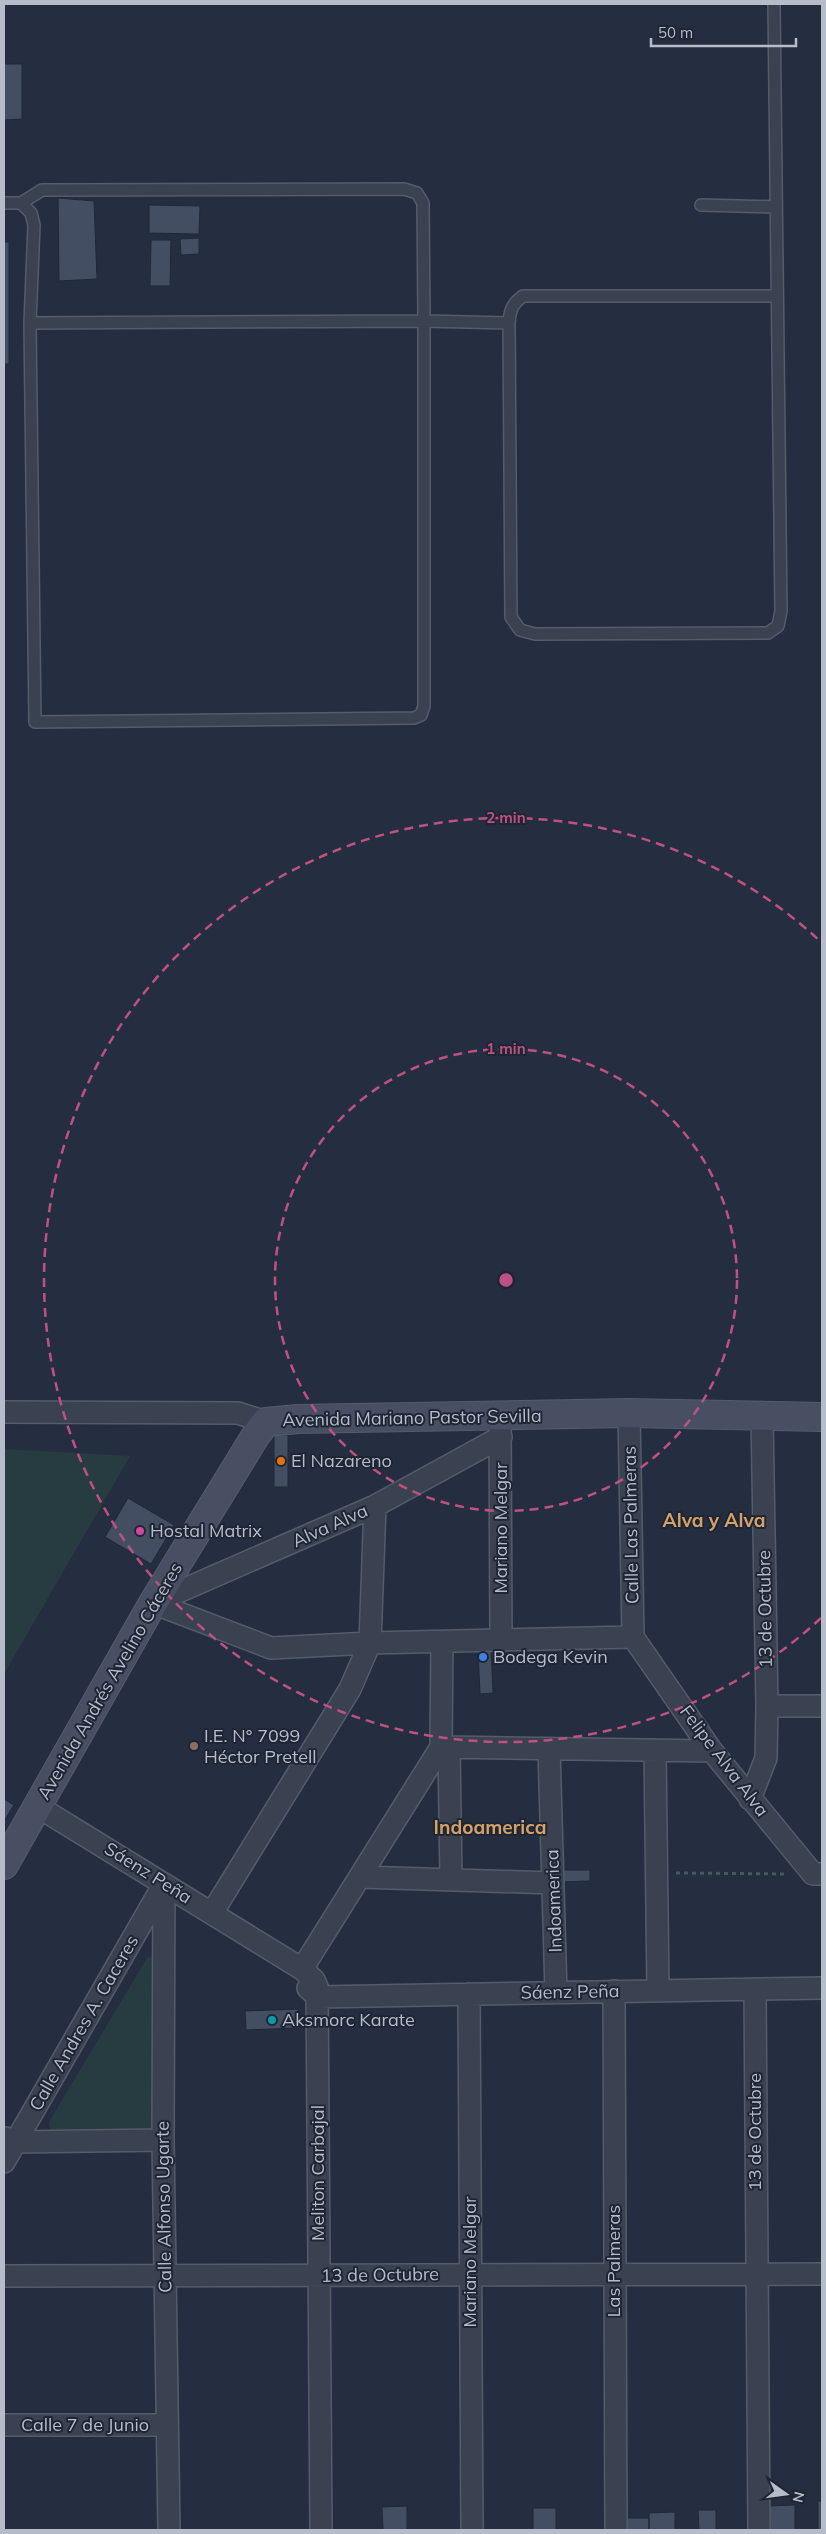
<svg xmlns="http://www.w3.org/2000/svg" width="826" height="2534" font-family="Mulish,sans-serif">
	<style>
		.green { fill: #273c41 }
		.building { fill: #444e62; stroke: #202837 }
		.lines { fill: none; stroke-linecap: round; stroke-linejoin: round }
		.lane-casing { stroke: #545c6a; stroke-width: 14 }
		.street-casing { stroke: #545c6a; stroke-width: 24 }
		.secondary-casing { stroke: #545c6a; stroke-width: 30 }
		.path { stroke: #46595e; stroke-width: 3; stroke-dasharray: 4 4; stroke-linecap: butt }
		.lane { stroke: #3a4150; stroke-width: 11 }
		.street { stroke: #3a4150; stroke-width: 21 }
		.secondary { stroke: #484f63; stroke-width: 28 }
		.ring { fill: none; stroke: #be5182; stroke-width: 2.5; stroke-dasharray: 9 6 }
		.food-dot { fill: #e8710a; stroke: #1e2635; stroke-width: 2 }
		.hotel-dot { fill: #d1479c; stroke: #1e2635; stroke-width: 2 }
		.shop-dot { fill: #3f7fe0; stroke: #1e2635; stroke-width: 2 }
		.education-dot { fill: #8d6e63; stroke: #1e2635; stroke-width: 2 }
		.culture-dot { fill: #0f9aa8; stroke: #1e2635; stroke-width: 2 }
		.labels { text-anchor: middle; stroke-width: 4; stroke-linejoin: round; paint-order: stroke }
		.street-label { font-size: 18px; fill: #b6bcca; stroke: #1e2635 }
		.poi-label { font-size: 18px; fill: #b6bcca; stroke: #1e2635; text-anchor: start }
		.neighbourhood-label { font-size: 19px; font-weight: bold; fill: #d5a166; stroke: #1e2635 }
		.centre { fill: #be5182; stroke: #1e2635; stroke-width: 2.5 }
		.ring-label { font-size: 15px; text-anchor: middle; font-weight: bold; fill: #be5182; stroke: #1e2635; stroke-width: 4; stroke-linejoin: round; paint-order: stroke }
	</style>
	<rect width="100%" height="100%" fill="#252e40"/>
	<path class="green" d="M4,1449l126,7 -126,218z
		M153,1956l1,2 -1,173 -101,1 -2,-3 -1,-7 98,-164z"/>
	<path class="building" d="M4,64h18v55l-18,1z
		M58,198l36,3 3,78 -38,2z
		M149,205l51,1 -1,28 -50,-1z
		M199,238v16l-18,1 -1,-16z
		M151,240h20l-1,46h-20z
		M4,242h5v122h-5z
		M274,1435h14v52h-14z
		M128,1498l46,27 -23,39 -46,-27z
		M491,1649l2,44 -13,1 -2,-44z
		M4,1799l10,6 -10,16z
		M561,1870h29v11l-29,1z
		M298,2009v19l-52,2 -1,-19z
		M818,2501h4v29h-4z
		M795,2505v25h-26l-1,-24z
		M407,2506v24h-24l-1,-23z
		M533,2508h23v22h-23z
		M698,2510h18v20h-17z
		M675,2512v18h-26v-17z
		M626,2518h23v12h-23z"/>
	<g class="lines">
		<g class="lane-casing">
			<path id="lane" d="M774,4l7,607 -3,15 -10,7 -233,1 -15,-4 -9,-13 -2,-294c1,-13 3,-19 14,-27h253
				M4,203h17l21,-13 362,-1 13,4 6,10 1,118 85,2
				M21,203l10,10 3,12 -4,98 5,399 379,-4 7,-3 3,-9v-385l-394,2
				M701,205l75,2"/>
		</g>
		<g class="street-casing">
			<path id="street" d="M4,1412l234,1 28,9
				M629,1413l4,224
				M500,1426l1,215
				M153,1603l118,45 99,-5 263,-6
				M153,1603l222,-97 126,-69
				M633,1637l79,114 101,123h9
				M767,1706h55
				M441,1747l271,4
				M449,1747l2,133
				M549,1749l7,243
				M655,1750l3,241
				M750,1799l16,-41 1,-52 -5,-290
				M37,1806l265,163 12,11 3,7 4,543
				M360,1877l193,6
				M164,1884l-1,256 6,390
				M212,1913l138,-224 20,-46 5,-137
				M302,1969l139,-222 1,-105
				M308,1988l10,9 504,-9
				M755,1989l4,541
				M614,1991l2,539
				M469,1994l3,536
				M6,2138l9,4 148,-2
				M4,2162l160,-278
				M4,2276l818,-2
				M4,2425h163"/>
		</g>
		<g class="secondary-casing">
			<path id="secondary" d="M4,1865l149,-262 103,-168 10,-13 32,-3 331,-6 193,4"/>
		</g>
		<path class="path" d="M676,1873l111,1"/>
		<use href="#lane" class="lane"/>
		<use href="#street" class="street"/>
		<use href="#secondary" class="secondary"/>
	</g>
	<g class="ring">
		<circle cx="506" cy="1280" r="231"/>
		<path d="M821 1618A462 462 0 1 1 821 942"/>
	</g>
	<circle class="food-dot" cx="281" cy="1461" r="5"/>
	<circle class="hotel-dot" cx="140" cy="1531" r="5"/>
	<circle class="shop-dot" cx="483" cy="1657" r="5"/>
	<circle class="education-dot" cx="194" cy="1746" r="5"/>
	<circle class="culture-dot" cx="272" cy="2020" r="5"/>
	<g class="labels">
		<g class="street-label">
			<text transform="translate(412 1418) rotate(-1)" y="6">Avenida Mariano Pastor Sevilla</text>
			<text transform="translate(631 1525) rotate(-91)" y="6">Calle Las Palmeras</text>
			<text transform="translate(330 1526) rotate(-24)" y="6">Alva Alva</text>
			<text transform="translate(501 1528) rotate(-90)" y="6">Mariano Melgar</text>
			<text transform="translate(765 1609) rotate(-91)" y="6">13 de Octubre</text>
			<text transform="translate(110 1681) rotate(-60)" y="6">Avenida Andrés Avelino Cáceres</text>
			<text transform="translate(724 1761) rotate(53)" y="6">Felipe Alva Alva</text>
			<text transform="translate(148 1873) rotate(32)" y="6">Sáenz Peña</text>
			<text transform="translate(554 1901) rotate(-92)" y="6">Indoamerica</text>
			<text transform="translate(570 1992) rotate(-1)" y="6">Sáenz Peña</text>
			<text transform="translate(84 2023) rotate(-60)" y="6">Calle Andres A. Caceres</text>
			<text transform="translate(755 2132) rotate(-90)" y="6">13 de Octubre</text>
			<text transform="translate(318 2173) rotate(-90)" y="6">Meliton Carbajal</text>
			<text transform="translate(164 2207) rotate(-91)" y="6">Calle Alfonso Ugarte</text>
			<text transform="translate(614 2261) rotate(-90)" y="6">Las Palmeras</text>
			<text transform="translate(470 2262) rotate(-90)" y="6">Mariano Melgar</text>
			<text transform="translate(380 2275) rotate(-1)" y="6">13 de Octubre</text>
			<text x="85" y="2431">Calle 7 de Junio</text>
		</g>
		<g class="poi-label">
			<text x="291" y="1467">El Nazareno</text>
			<text x="150" y="1537">Hostal Matrix</text>
			<text x="493" y="1663">Bodega Kevin</text>
			<text x="204" y="1742">I.E. N° 7099<tspan x="204" dy="21">Héctor Pretell</tspan></text>
			<text x="282" y="2026">Aksmorc Karate</text>
		</g>
		<g class="neighbourhood-label">
			<text x="714" y="1527">Alva y Alva</text>
			<text x="490" y="1834">Indoamerica</text>
		</g>
	</g>
	<circle cx="506" cy="1280" r="8" class="centre"/>
	<g class="ring-label">
		<text x="506" y="823">2 min</text>
		<text x="506" y="1054">1 min</text>
	</g>
	<rect width="826" height="2534" fill="none" stroke="#b6bcca" stroke-width="10"/>
	<g transform="translate(786 2494) rotate(104)" stroke="#1e2635" stroke-width="4" paint-order="stroke">
	<path d="M0-4L9 19L0 12L-9 19Z" fill="#b6bcca"/>
	<text y="-8" font-size="14" font-weight="bold" text-anchor="middle" fill="#b6bcca">N</text>
	</g>
	<path d="M651 38v8h145v-8" fill="none" stroke="#b6bcca" stroke-width="2.5"/>
	<text x="658" y="38" font-size="15" fill="#b6bcca" stroke="#1e2635" stroke-width="4" paint-order="stroke">50 m</text>
</svg>
